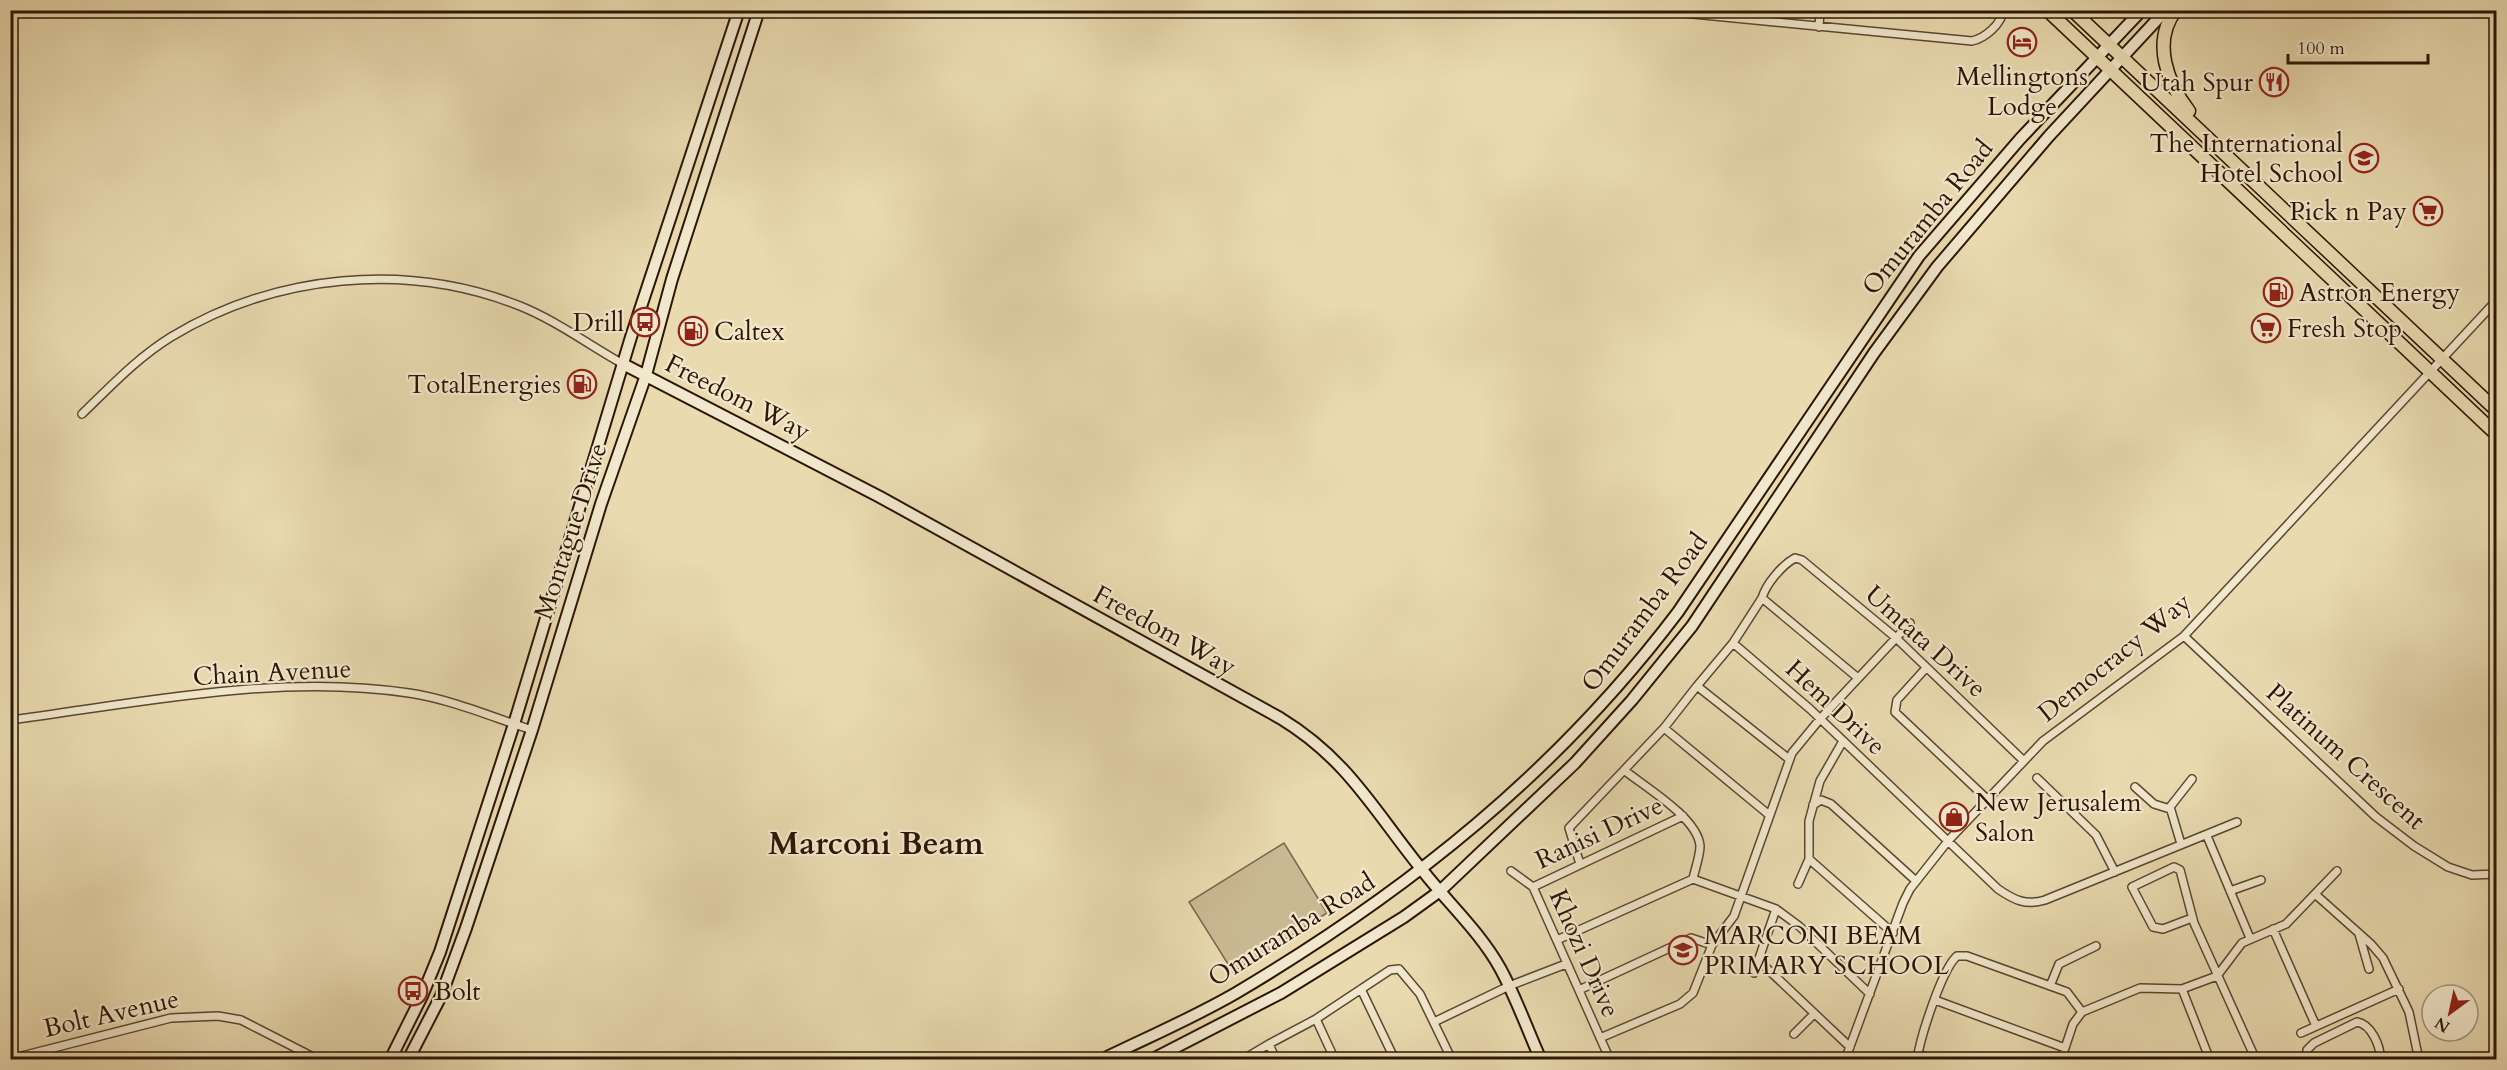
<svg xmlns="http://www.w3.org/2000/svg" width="2507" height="1070" font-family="Cardo,serif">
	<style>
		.green { fill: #c9b993; stroke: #7a684c; stroke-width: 1.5 }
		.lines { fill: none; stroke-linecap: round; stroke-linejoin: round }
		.street-casing { stroke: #5b472f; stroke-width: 10 }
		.secondary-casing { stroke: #2c1604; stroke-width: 14 }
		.primary-casing { stroke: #2c1604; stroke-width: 15 }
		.street { stroke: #f1e7cc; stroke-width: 7 }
		.secondary { stroke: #f1e7cc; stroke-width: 10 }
		.primary { stroke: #e9dab0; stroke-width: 12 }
		.labels { text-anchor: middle; stroke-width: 4.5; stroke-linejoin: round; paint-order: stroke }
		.poi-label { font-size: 26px; fill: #2c1604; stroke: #f1e7cc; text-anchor: start }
		.street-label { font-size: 26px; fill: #2c1604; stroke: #f1e7cc }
		.district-label { font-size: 32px; font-weight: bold; fill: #2c1604; stroke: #f1e7cc }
	</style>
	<rect width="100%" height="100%" fill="#e9dab0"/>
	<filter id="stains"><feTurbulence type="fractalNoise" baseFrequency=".00333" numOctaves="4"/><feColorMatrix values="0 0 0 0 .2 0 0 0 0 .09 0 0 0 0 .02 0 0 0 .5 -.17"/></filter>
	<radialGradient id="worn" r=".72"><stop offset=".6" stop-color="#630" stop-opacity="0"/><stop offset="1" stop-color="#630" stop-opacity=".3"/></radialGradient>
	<path class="green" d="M1284,843l43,70 -94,59 -44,-70z"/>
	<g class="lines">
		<g class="street-casing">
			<path id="street" d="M1652,10l320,31c13,-3 30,-17 31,-31
				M1819,27l1,-17
				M82,414c28,-27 55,-56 89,-77 104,-63 236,-76 349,-31 37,15 69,39 103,58
				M1762,598l-29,45 77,66 188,180c16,11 28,17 47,11l192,-78
				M2184,636l192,181 38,29 34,21 24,8 24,-1
				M1733,643l-36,43 92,73
				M1926,668l-29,32 -2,12 92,87
				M1858,678l-96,-80c4,-14 20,-33 33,-40l7,2 93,77 129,124
				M10,720c131,-17 268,-47 399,-27 41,6 83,24 123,37
				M1664,728l104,86
				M1624,770c21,17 74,48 76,76 0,10 -5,23 -7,33
				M2037,778l59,57 19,37
				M2135,787l19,17 16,5
				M1813,805l8,-5 10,4 85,77
				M2207,836l43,102
				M2181,844l-11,-37 22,-28
				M1809,859l84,74
				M1580,864l-11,-36 95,-100 33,-42
				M1511,871l22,16 77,173
				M1693,879l83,30 23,17 71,68
				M1798,884l11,-25v-38l11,-40 23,-40
				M1533,887l150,-71
				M2230,891l31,-11
				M2315,894l56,50 12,14 26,54 10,48
				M2192,918l-29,11 -10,-2 -21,-40 42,-20 6,3 14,53 62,137
				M2273,929l43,97
				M2359,934l10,35
				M1557,940l136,-61
				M1758,960l92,87
				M1754,973l22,-64
				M2050,986l9,-22 37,-18
				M1361,989l34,71
				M2182,989l28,71
				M1579,990l112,-52 21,7
				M1935,1000l130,48
				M1316,1019l74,-49 9,-1 21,25 32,66
				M1434,1022l75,-36 57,-22
				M2301,1033l98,-44
				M1794,1034l20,-20
				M1600,1038l80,-34 13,-11 19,-48 22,-29 58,-163 28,-34 90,-96
				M1918,1054l15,6
				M10,1059l161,-41 47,-2 23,4 78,40
				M1242,1060l27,-16
				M1276,1060l-7,-16 47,-25 19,41
				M1845,1060l58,-157 7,-14 38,-48 95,-100 141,-105 312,-335
				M1917,1060c3,-22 25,-91 40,-104h10l100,36 15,20
				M2061,1060l12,-36 9,-12 58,-24 42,1 35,-13 25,-33 44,-19 51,-53
				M2129,1060l8,-3 9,3
				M2309,1060l-2,-10 7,-7 43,-21c14,2 24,24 23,38"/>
		</g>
		<g class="secondary-casing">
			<path id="secondary" d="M623,364l257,133 400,221c69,42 94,93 143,153 25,32 57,61 77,97 16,29 27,61 41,92
				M390,1060l32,-64 18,-44 74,-228 117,-387 108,-327
				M408,1060l33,-64 25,-68 66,-198 69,-226 45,-129 26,-96 87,-269
				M1101,1060c45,-22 92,-42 135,-67 172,-102 321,-221 442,-381l241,-356 101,-117 122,-129
				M1151,1060l130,-67 123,-76 36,-26 135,-128 57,-63 60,-74 182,-273 63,-86 112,-131 117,-126"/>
		</g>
		<g class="primary-casing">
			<path id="primary" d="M2047,10l449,424
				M2072,10l424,400
				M2176,10c-25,32 -8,74 13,101"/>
		</g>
		<use href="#street" class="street"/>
		<use href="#secondary" class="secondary"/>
		<use href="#primary" class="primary"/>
	</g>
	<defs>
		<g id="hotel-ring" transform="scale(1.5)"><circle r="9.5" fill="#f1e7cc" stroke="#8f2418" stroke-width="1.5"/><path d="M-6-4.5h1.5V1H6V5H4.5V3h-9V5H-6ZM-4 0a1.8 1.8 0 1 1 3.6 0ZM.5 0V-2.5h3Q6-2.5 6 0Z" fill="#8f2418"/></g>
		<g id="restaurant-ring" transform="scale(1.5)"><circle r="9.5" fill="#f1e7cc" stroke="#8f2418" stroke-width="1.5"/><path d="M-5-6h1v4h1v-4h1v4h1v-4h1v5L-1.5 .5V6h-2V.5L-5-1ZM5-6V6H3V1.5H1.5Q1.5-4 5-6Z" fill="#8f2418"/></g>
		<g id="university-ring" transform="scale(1.5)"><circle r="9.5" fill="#f1e7cc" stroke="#8f2418" stroke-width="1.5"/><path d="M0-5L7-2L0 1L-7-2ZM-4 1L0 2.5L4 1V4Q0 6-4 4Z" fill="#8f2418"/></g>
		<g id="supermarket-ring" transform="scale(1.5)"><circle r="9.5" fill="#f1e7cc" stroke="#8f2418" stroke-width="1.5"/><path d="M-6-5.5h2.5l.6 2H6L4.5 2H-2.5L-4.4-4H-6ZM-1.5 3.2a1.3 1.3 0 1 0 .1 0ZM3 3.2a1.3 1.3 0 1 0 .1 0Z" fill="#8f2418"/></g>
		<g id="fuel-ring" transform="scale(1.5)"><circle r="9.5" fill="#f1e7cc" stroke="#8f2418" stroke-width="1.5"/><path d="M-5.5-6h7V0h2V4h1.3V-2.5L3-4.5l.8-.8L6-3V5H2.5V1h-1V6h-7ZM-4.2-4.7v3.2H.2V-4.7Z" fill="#8f2418"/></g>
		<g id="bus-ring" transform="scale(1.5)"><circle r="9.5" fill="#f1e7cc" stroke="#8f2418" stroke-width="1.5"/><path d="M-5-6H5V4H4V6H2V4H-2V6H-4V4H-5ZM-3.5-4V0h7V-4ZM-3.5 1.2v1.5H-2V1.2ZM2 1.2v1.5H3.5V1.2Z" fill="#8f2418"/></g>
		<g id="shop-ring" transform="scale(1.5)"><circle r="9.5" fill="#f1e7cc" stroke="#8f2418" stroke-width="1.5"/><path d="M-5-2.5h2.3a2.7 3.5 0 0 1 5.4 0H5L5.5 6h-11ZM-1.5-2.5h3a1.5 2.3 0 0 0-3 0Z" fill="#8f2418"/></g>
		<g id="school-ring" transform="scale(1.5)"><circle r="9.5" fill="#f1e7cc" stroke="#8f2418" stroke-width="1.5"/><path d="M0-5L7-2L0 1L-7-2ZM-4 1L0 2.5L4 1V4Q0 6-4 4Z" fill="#8f2418"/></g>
	</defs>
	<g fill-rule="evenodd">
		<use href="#hotel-ring" x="2022" y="42"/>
		<use href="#restaurant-ring" x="2274" y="82"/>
		<use href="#university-ring" x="2364" y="158"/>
		<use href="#supermarket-ring" x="2428" y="211"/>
		<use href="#fuel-ring" x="2278" y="292"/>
		<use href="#bus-ring" x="645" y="322"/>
		<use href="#supermarket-ring" x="2266" y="328"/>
		<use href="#fuel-ring" x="693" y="331"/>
		<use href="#fuel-ring" x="582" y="384"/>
		<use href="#shop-ring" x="1954" y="817"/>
		<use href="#school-ring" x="1683" y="950"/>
		<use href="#bus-ring" x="413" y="991"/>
	</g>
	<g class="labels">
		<g class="poi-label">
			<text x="2022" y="85" text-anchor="middle">Mellingtons<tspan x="2022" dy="30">Lodge</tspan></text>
			<text x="2253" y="91" text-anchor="end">Utah Spur</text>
			<text x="2343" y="152" text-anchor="end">The International<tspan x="2343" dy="30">Hotel School</tspan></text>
			<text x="2407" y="220" text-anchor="end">Pick n Pay</text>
			<text x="2299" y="301">Astron Energy</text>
			<text x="624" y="331" text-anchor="end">Drill</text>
			<text x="2287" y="337">Fresh Stop</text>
			<text x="714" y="340">Caltex</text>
			<text x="561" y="393" text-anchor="end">TotalEnergies</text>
			<text x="1975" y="811">New Jerusalem<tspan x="1975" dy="30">Salon</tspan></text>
			<text x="1704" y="944">MARCONI BEAM<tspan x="1704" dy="30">PRIMARY SCHOOL</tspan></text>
			<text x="434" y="1000">Bolt</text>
		</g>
		<g class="street-label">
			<text transform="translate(1927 217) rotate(-51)" y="9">Omuramba Road</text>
			<text transform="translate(738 397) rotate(27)" y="9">Freedom Way</text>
			<text transform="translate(570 531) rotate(-72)" y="9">Montague Drive</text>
			<text transform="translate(1644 612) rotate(-53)" y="9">Omuramba Road</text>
			<text transform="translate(1165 630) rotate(29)" y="9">Freedom Way</text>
			<text transform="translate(1926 641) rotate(42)" y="9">Umtata Drive</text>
			<text transform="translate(2114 657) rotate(-39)" y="9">Democracy Way</text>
			<text transform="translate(272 672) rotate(-3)" y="9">Chain Avenue</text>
			<text transform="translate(1836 707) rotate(43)" y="9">Hem Drive</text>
			<text transform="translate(2346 756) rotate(42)" y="9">Platinum Crescent</text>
			<text transform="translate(1599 832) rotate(-25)" y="9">Ranisi Drive</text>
			<text transform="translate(1291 929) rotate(-32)" y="9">Omuramba Road</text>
			<text transform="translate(1585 953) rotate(66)" y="9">Khozi Drive</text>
			<text transform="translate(111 1013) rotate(-13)" y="9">Bolt Avenue</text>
		</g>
		<g class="district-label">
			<text x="876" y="854">Marconi Beam</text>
		</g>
	</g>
	<rect width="2507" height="1070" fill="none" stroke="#e9dab0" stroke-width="36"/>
	<rect x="12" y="12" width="2483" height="1046" fill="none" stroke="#2c1604" stroke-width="3"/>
	<rect x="18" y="18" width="2471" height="1034" fill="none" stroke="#2c1604" stroke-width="1.5"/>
	<g transform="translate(2450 1013) rotate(213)"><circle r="28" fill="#f1e7cc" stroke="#a2937c" stroke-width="1.5"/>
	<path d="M0-4.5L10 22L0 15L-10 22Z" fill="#8f2418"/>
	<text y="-9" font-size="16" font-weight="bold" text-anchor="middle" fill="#2c1604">N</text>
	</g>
	<path d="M2288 54v9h140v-9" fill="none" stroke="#2c1604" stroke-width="3"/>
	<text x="2297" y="54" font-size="18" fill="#2c1604" stroke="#f1e7cc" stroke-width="4.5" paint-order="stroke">100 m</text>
	<rect width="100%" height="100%" filter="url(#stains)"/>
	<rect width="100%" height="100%" fill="url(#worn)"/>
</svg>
